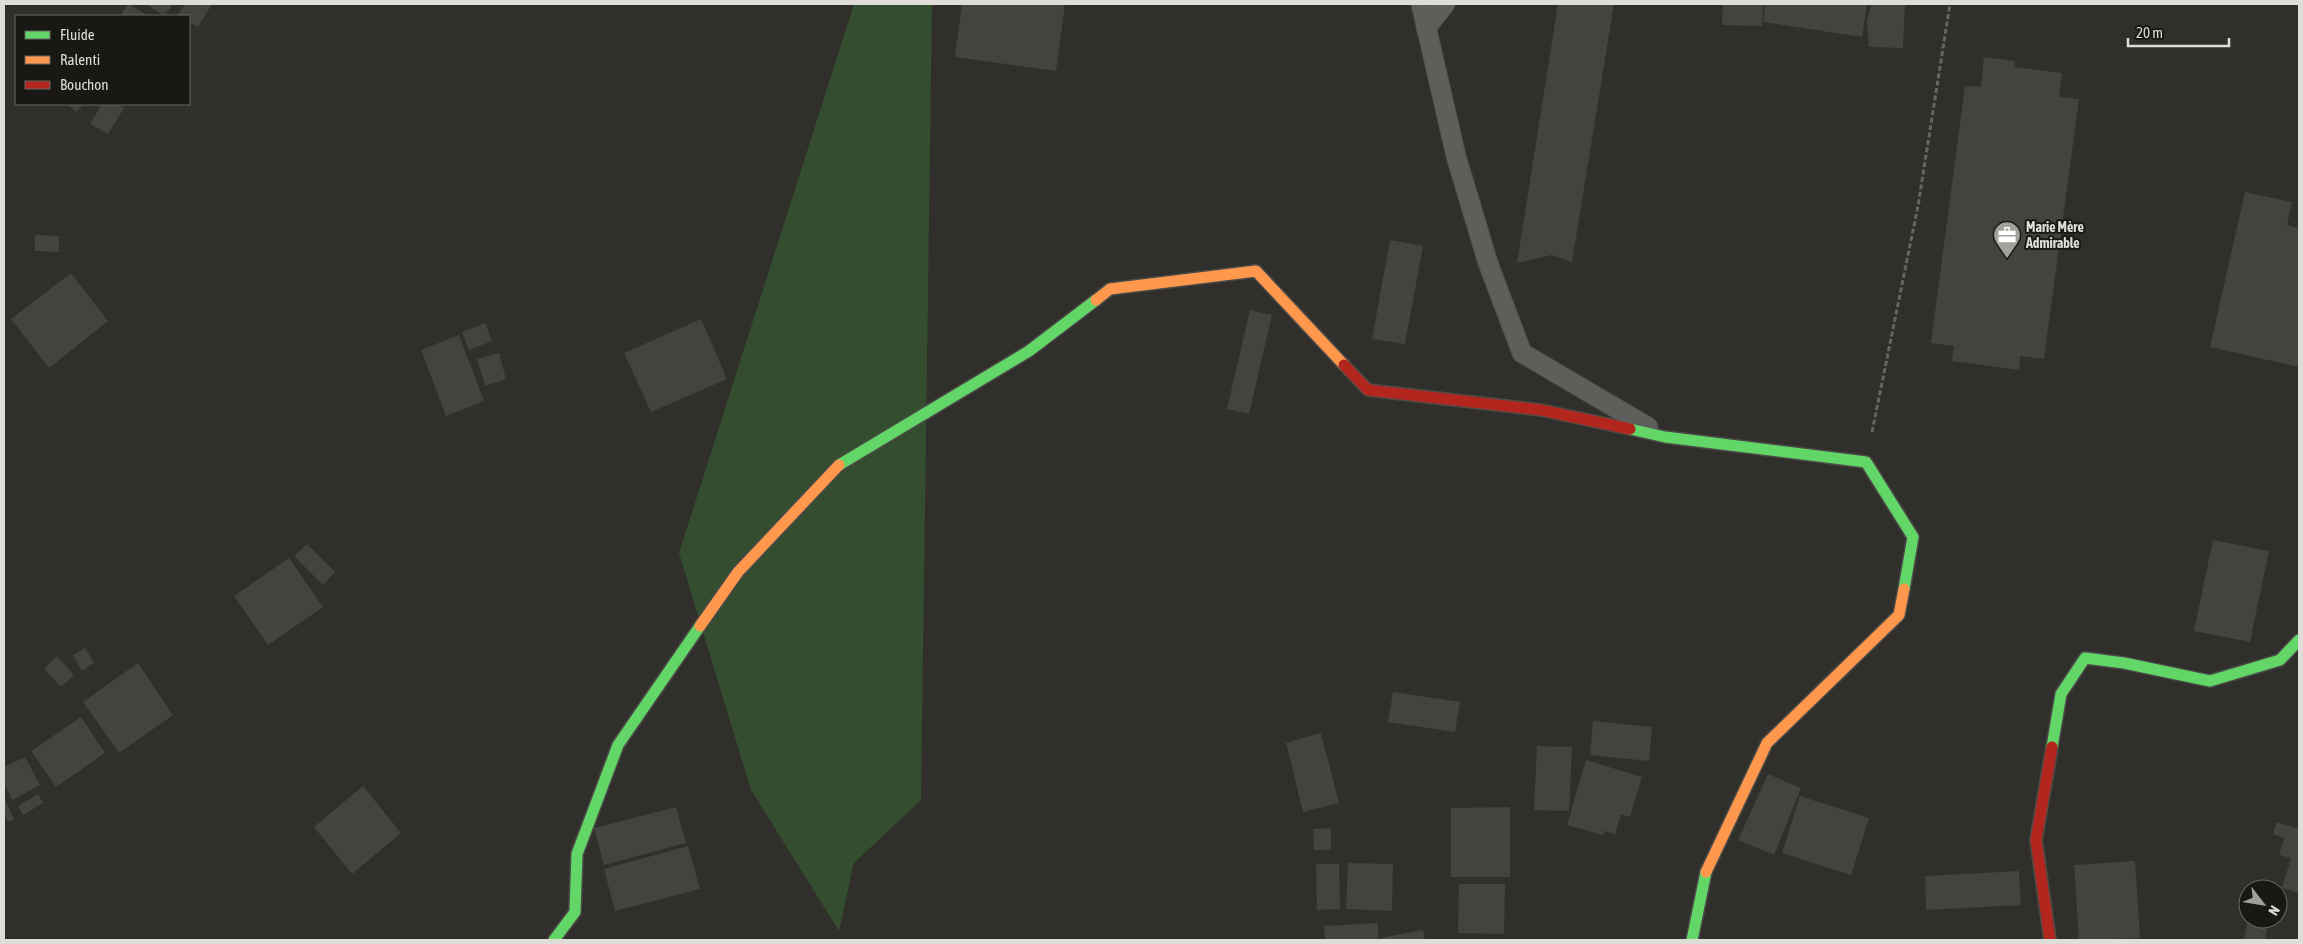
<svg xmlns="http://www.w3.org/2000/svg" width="2303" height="944" font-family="'Asap Condensed',sans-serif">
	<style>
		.green { fill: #344d2e }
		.building { fill: #454340 }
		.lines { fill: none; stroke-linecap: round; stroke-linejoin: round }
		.lane-casing { stroke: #4b4b48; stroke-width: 21 }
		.fast-casing { stroke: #4b4b48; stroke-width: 14 }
		.slow-casing { stroke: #4b4b48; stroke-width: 14 }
		.jam-casing { stroke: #4b4b48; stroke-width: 14 }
		.path { stroke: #666562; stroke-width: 3; stroke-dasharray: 5 2.5; stroke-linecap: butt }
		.lane { stroke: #5e5e5b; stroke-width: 19 }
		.fast { stroke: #63d668; stroke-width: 11 }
		.slow { stroke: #ff974d; stroke-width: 11 }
		.jam { stroke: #b3261e; stroke-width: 11 }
		.labels { text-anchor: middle; stroke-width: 4; stroke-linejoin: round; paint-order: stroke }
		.poi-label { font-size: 14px; font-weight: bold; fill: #deddd8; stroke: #191815; text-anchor: start }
	</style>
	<rect width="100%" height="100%" fill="#302f2b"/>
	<path class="green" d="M854,4h78l-11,796 -67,63 -15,68 -88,-141 -72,-237z"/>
	<path class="building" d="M128,4h1l19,12h-28z
		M146,4h27l-9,12z
		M185,4h27l-14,23 -9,-5v-6l-11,-1z
		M962,4h103l-9,67 -101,-14z
		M1558,4h56l-42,258 -20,-7 -35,8z
		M1723,4h40l-1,22 -40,-1z
		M1765,4h102l-5,33 -99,-15z
		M1871,4h34l-2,44 -34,-1 -2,-25z
		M1984,57l31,4 -1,6 48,6 -3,24 20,2 -35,260 -24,-3 -1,14 -67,-9 2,-15 -23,-3 34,-257 16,1z
		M67,104h16l-6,8z
		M102,104h15l7,4 -16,26 -18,-10z
		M2245,192l47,10 -5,23 12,3v139l-89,-20z
		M35,235l24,1v16l-24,-1z
		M1390,240l33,6 -18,98 -33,-5z
		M71,273l37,48 -59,47 -38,-49z
		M1250,310l22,5 -23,99 -22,-5z
		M701,319l26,60 -76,33 -27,-59z
		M485,323l7,18 -23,9 -7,-18z
		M459,335l25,66 -38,15 -25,-66z
		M499,353l7,26 -21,7 -8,-27z
		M2213,540l56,11 -19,91 -56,-11z
		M307,544l28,28 -12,13 -29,-29z
		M289,558l34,49 -55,38 -34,-49z
		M85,648l9,15 -12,8 -9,-16z
		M57,656l17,19 -13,12 -17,-18z
		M138,663l35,52 -54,38 -36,-51z
		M1393,692l67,10 -5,30 -67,-10z
		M81,717l24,36 -49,34 -25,-36z
		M1593,721l59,6 -3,34 -59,-6z
		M1321,733l18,70 -36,9 -17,-69z
		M1537,746l35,1 -3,64 -35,-1z
		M25,757l15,28 -28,15 -8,-17v-16z
		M1586,760l56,17 -12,40 -9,-3 -6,20 -11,-3 -1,4 -36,-10z
		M1768,774l33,14 -27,67 -36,-15z
		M363,786l38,47 -49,41 -38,-47z
		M38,794l5,9 -20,12 -5,-9z
		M1800,796l69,22 -18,57 -69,-22z
		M4,798l10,21 -6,3 -4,-7z
		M676,807l10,36 -82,22 -10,-37z
		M1510,807v70h-59v-69z
		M2277,822l22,7v64l-17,-5 9,-30 -12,-3 5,-17 -11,-4z
		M1331,828v22h-17l-1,-21z
		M688,846l12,43 -85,22 -11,-42z
		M2135,861l5,77 -61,2 -5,-75z
		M1348,863l45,1 -1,47 -46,-2z
		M1316,864h23l1,45 -23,1z
		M2019,871l2,34 -95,5 -1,-34z
		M1459,884h46l-1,50 -46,-1z
		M2248,919h21l-4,21h-21z
		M1378,923v17h-53l-1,-14z
		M1423,930l2,10h-44l-1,-2z"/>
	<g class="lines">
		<g class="lane-casing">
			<path id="lane" d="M1421,4l35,152 32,107 34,90 126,74
				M1426,28l19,-24"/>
		</g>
		<g class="fast-casing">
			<path id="fast" d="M1630,429l35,8 201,25 47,75 -9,52
				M839,465l190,-114 67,-51
				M2052,747l9,-53 24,-36 39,5 86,18 70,-21 19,-20
				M554,940l21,-28 2,-58 41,-109 82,-119
				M1692,940l14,-68"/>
		</g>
		<g class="slow-casing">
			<path id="slow" d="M1096,300l14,-11 146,-18 88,94
				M700,626l38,-54 101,-107
				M1706,872l61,-129 132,-128 5,-26"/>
		</g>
		<g class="jam-casing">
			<path id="jam" d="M1344,365l24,25 173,20 89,19
				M2050,940l-14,-100 16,-93"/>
		</g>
		<path class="path" d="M1872,432l46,-226 32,-202"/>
		<use href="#lane" class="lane"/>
		<use href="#fast" class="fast"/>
		<use href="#slow" class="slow"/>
		<use href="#jam" class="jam"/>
	</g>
	<defs>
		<g id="office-pin" transform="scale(1.4375)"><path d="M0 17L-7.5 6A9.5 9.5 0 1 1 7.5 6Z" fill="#a1a09b" stroke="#191815"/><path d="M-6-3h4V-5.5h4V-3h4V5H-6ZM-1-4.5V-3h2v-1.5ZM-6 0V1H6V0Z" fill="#fff"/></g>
	</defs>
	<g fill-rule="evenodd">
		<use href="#office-pin" x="2007" y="235"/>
	</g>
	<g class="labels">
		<g class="poi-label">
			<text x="2026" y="232">Marie Mère<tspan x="2026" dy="16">Admirable</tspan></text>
		</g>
	</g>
	<rect width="2303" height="944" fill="none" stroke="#deddd8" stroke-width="10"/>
	<rect x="15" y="15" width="175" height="90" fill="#191815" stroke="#686763"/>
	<rect x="25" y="31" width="25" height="8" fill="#63d668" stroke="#686763"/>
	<text x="60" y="40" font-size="15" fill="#deddd8">Fluide</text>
	<rect x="25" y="56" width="25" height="8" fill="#ff974d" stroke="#686763"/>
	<text x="60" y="65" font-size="15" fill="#deddd8">Ralenti</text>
	<rect x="25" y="81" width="25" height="8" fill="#b3261e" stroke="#686763"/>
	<text x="60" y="90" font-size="15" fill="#deddd8">Bouchon</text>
	<g transform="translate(2263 904) rotate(121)"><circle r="24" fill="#191815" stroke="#686763"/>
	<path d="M0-4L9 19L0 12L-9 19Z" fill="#a1a09b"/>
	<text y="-8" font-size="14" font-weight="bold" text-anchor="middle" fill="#deddd8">N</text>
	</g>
	<path d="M2128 38v8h101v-8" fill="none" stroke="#deddd8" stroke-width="2.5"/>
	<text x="2136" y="38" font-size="15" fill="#deddd8" stroke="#191815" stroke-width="4" paint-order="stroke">20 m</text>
</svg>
